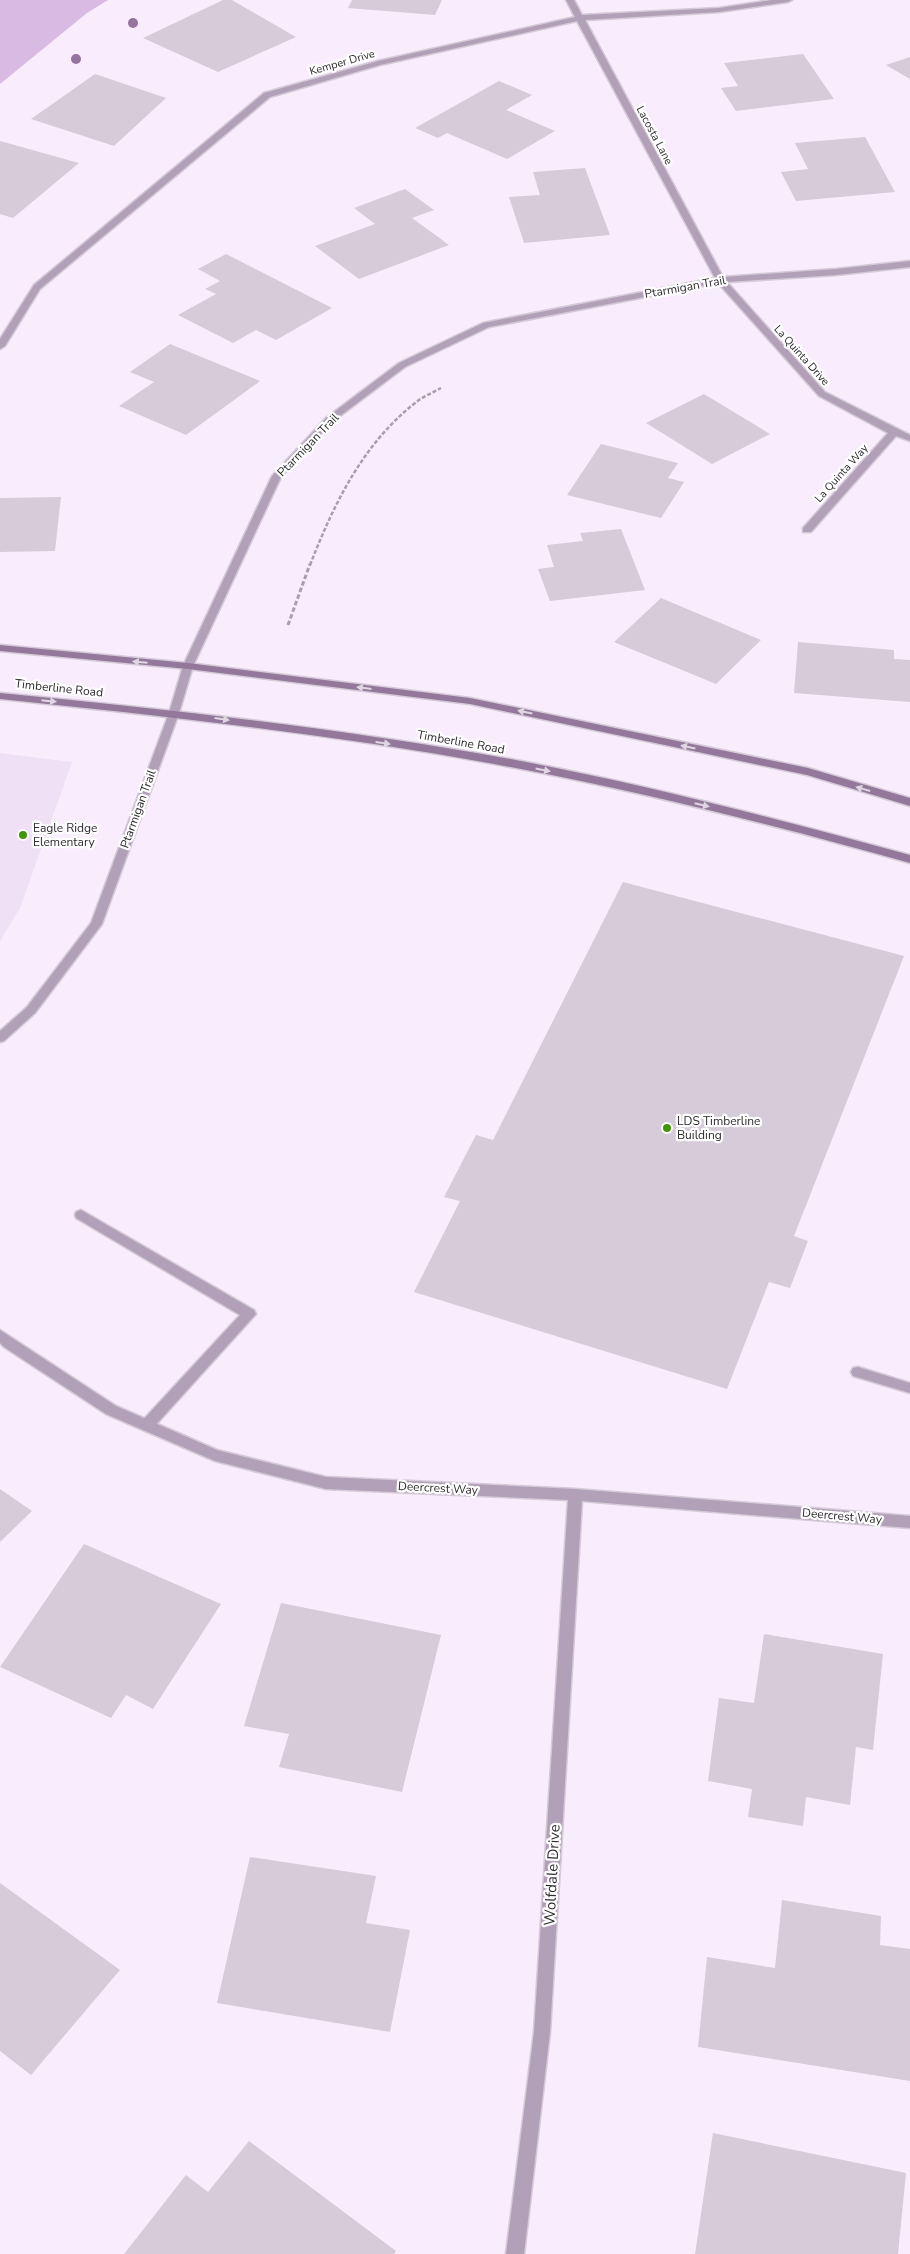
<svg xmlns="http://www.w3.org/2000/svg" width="910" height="2254" font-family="'Nunito Sans',sans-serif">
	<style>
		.built { fill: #f0e0f5 }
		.green { fill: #d8bae2 }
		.building { fill: #d6cbd9 }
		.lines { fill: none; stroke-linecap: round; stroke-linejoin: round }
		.lane-casing { stroke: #d5cad8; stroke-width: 3 }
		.street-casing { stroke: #d5cad8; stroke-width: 3 }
		.secondary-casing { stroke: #d5cad8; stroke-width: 3 }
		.path-far1 { stroke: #a89fab; stroke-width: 2.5; stroke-dasharray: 4 2; stroke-linecap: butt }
		.path { stroke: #a89fab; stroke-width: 3; stroke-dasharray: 4.5 2.5; stroke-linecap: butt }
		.lane { fill: #b2a0b8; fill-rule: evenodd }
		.street { fill: #b2a0b8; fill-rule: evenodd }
		.secondary { fill: #93789c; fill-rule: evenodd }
		.tree { fill: #95739f }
		.oneway { fill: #dfd6e1 }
		.poi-dot { fill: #419607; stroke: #fff; stroke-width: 2 }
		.labels { text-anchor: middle; stroke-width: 4.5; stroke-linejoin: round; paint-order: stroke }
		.far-street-label { font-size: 11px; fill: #2f2b30; stroke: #fff }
		.street-label { font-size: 12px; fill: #2f2b30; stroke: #fff }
		.poi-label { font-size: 12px; fill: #2f2b30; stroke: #fff; text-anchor: start }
		.near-street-label { font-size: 15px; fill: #2f2b30; stroke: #fff }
	</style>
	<rect width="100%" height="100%" fill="#f9edfd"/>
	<path class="built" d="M0,753l72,9 -52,146 -20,33z"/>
	<path class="green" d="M0,0h108l-21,13 -87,71z"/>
	<path class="building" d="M223,0h9l64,37 -78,35 -75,-34z
		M352,0h90l-7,15 -87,-7z
		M803,54l31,45 -98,12 -15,-23 17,-2 -14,-23z
		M910,57v22l-24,-14z
		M95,74l71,24 -52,48 -83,-27z
		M499,81l33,14 -26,15 49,21 -48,28 -60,-26 -9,5 -23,-10z
		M865,137l30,55 -99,9 -15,-29 27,-3 -13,-26z
		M0,141l79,22 -66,55 -13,-4z
		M585,168l25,67 -86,8 -15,-46 31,-2 -7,-23z
		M405,189l29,21 -22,8 37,27 -90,34 -44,-33 60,-22 -21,-16z
		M226,254l106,54 -56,32 -20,-10 -23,13 -55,-28 38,-21 -11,-5 15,-8 -22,-12z
		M170,344l90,37 -74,54 -67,-29 35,-24 -24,-10z
		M704,394l66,40 -58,30 -66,-41z
		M601,444l77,19 -10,15 16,4 -23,36 -94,-23z
		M61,497l-6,54 -55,1v-54z
		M621,529l24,61 -95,11 -12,-32 16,-2 -7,-22 36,-4 -3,-8z
		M661,598l100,42 -45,44 -102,-42z
		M798,642l96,8v9l16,1v42l-116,-9z
		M623,882l281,74 -110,280 14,5 -18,47 -21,-6 -42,107 -313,-97 46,-91 -16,-4 32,-62 17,5z
		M0,1489l32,22 -32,31z
		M84,1544l137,60 -68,105 -27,-14 -15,23 -111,-51z
		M281,1603l160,32 -39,157 -123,-25 10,-33 -45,-8z
		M764,1634l119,20 -10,96 -17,-3 -6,58 -44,-8 -3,29 -55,-9 4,-28 -44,-8 11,-83 35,5z
		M250,1857l126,19 -10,47 44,7 -20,102 -173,-29z
		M0,1883l120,87 -89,105 -31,-24z
		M782,1900l99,16 -1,29 30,4v132l-212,-34 9,-90 68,11z
		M713,2133l193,40 -8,81h-203z
		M249,2141l147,110 -2,3h-270l62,-79 22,17z"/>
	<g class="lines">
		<g class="lane-casing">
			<path id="lane" d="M81,1210l173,100 2,4 -104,115 -5,2 -5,-2 -2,-4 2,-4 98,-106 -164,-97 -1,-3 1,-3z
				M858,1367l52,16v10l-57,-17 -2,-4 2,-4z"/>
		</g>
		<g class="street-casing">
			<path id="street" d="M566,0h8l8,15 137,-7 53,-8h20l-4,2 -69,10 -134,8 138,257 113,-8 74,-8v6l-74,8 -109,7 98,110 85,43v6l-14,-5 -85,96h-8v-4l85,-95 -69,-37 -101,-113 -229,44 -84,40 -73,55 -51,55 -88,189 -14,47 -77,211 -67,89 -31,28 -4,1v-11l27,-24 64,-84 78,-210 14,-47 89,-190 54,-58 73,-55 84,-40 232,-45 -138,-257 -197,44 -110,32 -230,192 -35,57 -5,3v-10l34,-54 230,-192 114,-32 197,-44z
				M0,1330l116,76 101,44 109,27 249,12 335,27v12l-328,-27 -32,531 -26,222h-18l28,-222 34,-532 -242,-11 -111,-28 -109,-47 -102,-67 -4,-4z"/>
		</g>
		<g class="secondary-casing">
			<path id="secondary" d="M0,645l188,18 282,35 338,70 102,30v8l-103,-31 -337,-71 -282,-35 -188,-18z
				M0,693c174,17 349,36 521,68 131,25 260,59 389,94v8c-129,-36 -258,-69 -389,-94 -172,-33 -347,-52 -521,-70z"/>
		</g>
		<path class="path-far1" d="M310,565c24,-61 52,-120 105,-162 7,-6 17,-10 26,-15"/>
		<path class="path" d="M288,625l22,-61"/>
		<use href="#lane" class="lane"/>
		<use href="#street" class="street"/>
		<use href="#secondary" class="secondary"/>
	</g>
	<g class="tree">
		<circle cx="133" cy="23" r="5"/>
		<circle cx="76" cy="59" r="5"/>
	</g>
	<defs><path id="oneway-solid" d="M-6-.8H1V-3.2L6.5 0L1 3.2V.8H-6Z" transform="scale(1.25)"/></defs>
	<g class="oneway">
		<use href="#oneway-solid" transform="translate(140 662) rotate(-175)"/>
		<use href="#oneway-solid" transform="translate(364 688) rotate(-173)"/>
		<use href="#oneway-solid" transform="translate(49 701) rotate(6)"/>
		<use href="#oneway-solid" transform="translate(525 712) rotate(-168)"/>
		<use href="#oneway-solid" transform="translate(222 719) rotate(8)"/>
		<use href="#oneway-solid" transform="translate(383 743) rotate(8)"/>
		<use href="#oneway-solid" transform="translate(688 747) rotate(-168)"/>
		<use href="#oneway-solid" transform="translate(543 770) rotate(11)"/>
		<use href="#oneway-solid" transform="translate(863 789) rotate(-164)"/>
		<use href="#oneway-solid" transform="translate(702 805) rotate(13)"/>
	</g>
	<g class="poi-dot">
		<circle cx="23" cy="835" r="5"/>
		<circle cx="667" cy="1128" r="5"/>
	</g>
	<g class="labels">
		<g class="far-street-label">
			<text transform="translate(342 62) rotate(-16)" y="4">Kemper Drive</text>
			<text transform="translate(655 135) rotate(62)" y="4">Lacosta Lane</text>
			<text transform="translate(802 355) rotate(48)" y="4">La Quinta Drive</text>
			<text transform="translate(841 473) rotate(-48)" y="4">La Quinta Way</text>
		</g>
		<g class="street-label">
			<text transform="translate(685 287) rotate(-10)" y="4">Ptarmigan Trail</text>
			<text transform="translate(308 445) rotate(-46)" y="4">Ptarmigan Trail</text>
			<text transform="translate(59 688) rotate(6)" y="4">Timberline Road</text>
			<text transform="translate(461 742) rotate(10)" y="4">Timberline Road</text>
			<text transform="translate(138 809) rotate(-70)" y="4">Ptarmigan Trail</text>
			<text transform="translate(438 1488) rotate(3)" y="4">Deercrest Way</text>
			<text transform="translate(842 1516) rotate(5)" y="4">Deercrest Way</text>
		</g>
		<g class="poi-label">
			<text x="33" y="832">Eagle Ridge<tspan x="33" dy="14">Elementary</tspan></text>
			<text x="677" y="1125">LDS Timberline<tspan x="677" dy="14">Building</tspan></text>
		</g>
		<g class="near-street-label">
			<text transform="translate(552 1875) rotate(-87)" y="5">Wolfdale Drive</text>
		</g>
	</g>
</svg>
